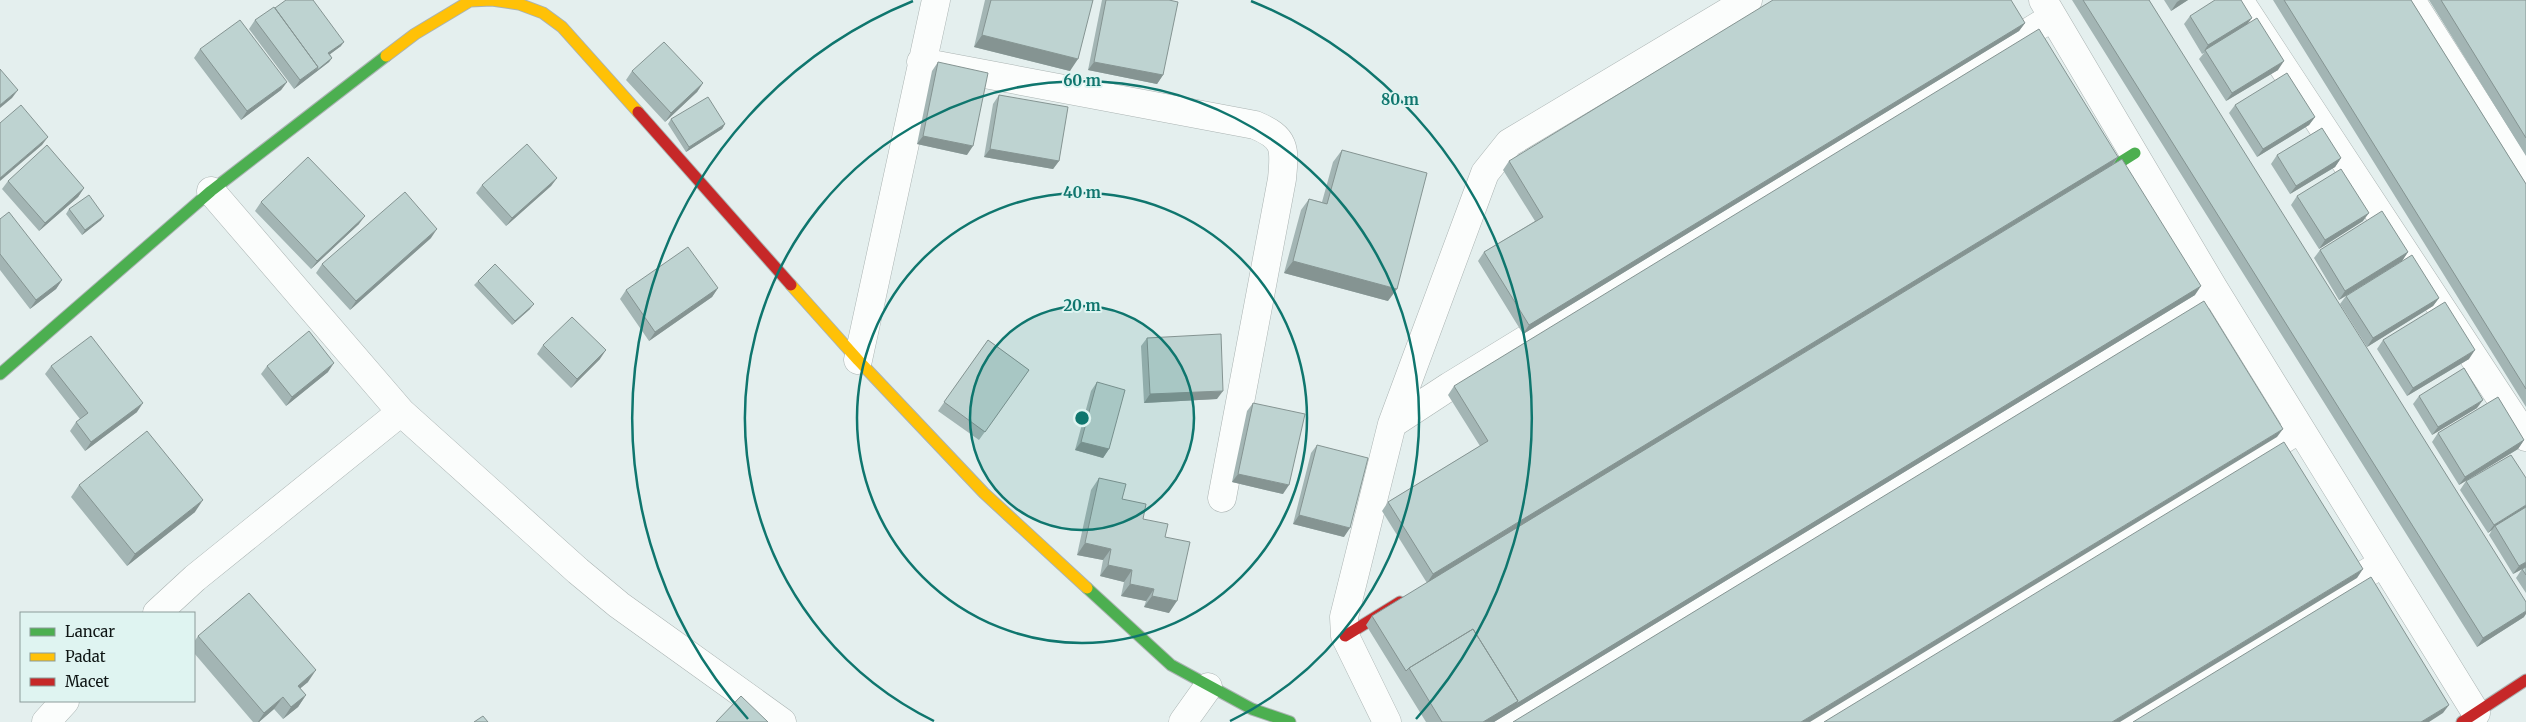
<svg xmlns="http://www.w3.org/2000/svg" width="2526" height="722" font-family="Merriweather,serif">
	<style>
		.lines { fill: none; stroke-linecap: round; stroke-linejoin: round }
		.street-casing { stroke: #aab3b2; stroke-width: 29 }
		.fast-casing { stroke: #aab3b2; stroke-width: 13 }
		.slow-casing { stroke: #aab3b2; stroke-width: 13 }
		.jam-casing { stroke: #aab3b2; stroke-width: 13 }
		.street { stroke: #fbfdfc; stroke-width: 28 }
		.fast { stroke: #4caf50; stroke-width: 11 }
		.slow { stroke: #ffc107; stroke-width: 11 }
		.jam { stroke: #c62828; stroke-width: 11 }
		.wall { fill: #a3b5b4 }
		.shaded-wall { fill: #859492 }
		.building { fill: #bed3d1; stroke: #859492 }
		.ring { fill: none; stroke: #0f766e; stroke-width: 2.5 }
		.centre { fill: #0f766e; stroke: #dff4f1; stroke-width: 2.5 }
		.ring-label { font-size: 15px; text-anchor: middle; font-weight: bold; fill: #0f766e; stroke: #dff4f1; stroke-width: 4; stroke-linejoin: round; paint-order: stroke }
	</style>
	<rect width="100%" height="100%" fill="#e4efee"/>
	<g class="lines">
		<g class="street-casing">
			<path id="street" d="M2043,0l171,289 262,424
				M2239,0l287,437
				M2411,0l115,181
				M921,62l334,63c31,13 30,23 27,54l-60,319
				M211,191l190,221 177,159 41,34 163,117
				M858,360l78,-360
				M1392,424l58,-38 603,-369
				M157,613l38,-35 206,-166
				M46,722l19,-21
				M1183,722l25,-35
				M1387,722l-42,-86 -1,-19 48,-193 93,-251 24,-30 239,-143
				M1507,722l707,-433
				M1819,722l481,-293
				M2127,722l256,-159"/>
		</g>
		<g class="fast-casing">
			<path id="fast" d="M2092,180l43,-27
				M0,374l211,-183 175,-135
				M1087,588l84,77 81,44 38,13"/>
		</g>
		<g class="slow-casing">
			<path id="slow" d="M386,56l29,-22 55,-33 22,-1 27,4 24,9 19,14 76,85
				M791,285l67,75 126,133 103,95"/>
		</g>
		<g class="jam-casing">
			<path id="jam" d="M638,112l153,173
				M1345,636l55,-34
				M2462,722l64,-42"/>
		</g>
		<use href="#street" class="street"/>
		<use href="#fast" class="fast"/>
		<use href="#slow" class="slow"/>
		<use href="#jam" class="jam"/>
	</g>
	<path class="wall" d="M985,0h108l-23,71 -96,-24z
		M1102,0h67l-6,75 -6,9 -69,-14z
		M2072,0h77l375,617 -47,30z
		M2164,0h24l-17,11z
		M2273,0h138l115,184v223z
		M2429,0h97v156z
		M275,8l66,38 -11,8 2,4 -3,4 -35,27 -45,-60 6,-9z
		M2190,16l58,8 30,46 -52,31 -27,-42 5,-6 -2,1 -18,-30z
		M2025,23l-6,8 -496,303 -45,-73 6,-9 51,-31 -32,-51 6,-9z
		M200,49l87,33 -6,8 -40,30 -47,-62z
		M938,62l29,93 -50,-11 15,-73z
		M632,71l71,12 -6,9 -32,30 -39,-42z
		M999,95l60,66 -6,8 -69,-12 9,-53z
		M2235,105l80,12 -6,8 -52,32 -28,-44z
		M671,119l54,5 -3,5 -36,23 -18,-28z
		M1342,150l46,151 -104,-28 17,-63 8,-11 13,3 11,-40z
		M2277,155l64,3 -6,9 -45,27 -19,-30z
		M2118,157l-5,8 82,130 -701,427h-68l-60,-97 6,-9 55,-33 -45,-72 6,-9 92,-56 -32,-51 6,-9z
		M557,178l-6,8 -45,40 -30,-33 6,-8z
		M8,181l76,7 -6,9 -39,34 -37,-42z
		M2297,196l66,25 -44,28 -28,-44z
		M261,202l98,22 -48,45 -56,-58z
		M69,209l32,11 -19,15 -16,-21z
		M0,219l62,61 -6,9 -26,20 -30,-39z
		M431,238l-81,72 -34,-37 6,-9z
		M2320,250l88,2 -6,9 -63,39 -25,-42z
		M478,281l52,28 -18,16 -38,-40z
		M718,288l-6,9 -63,44 -29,-42 6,-9z
		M2346,296l93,2 -6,8 -66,41 -27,-43z
		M1147,338l70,61 -73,4 -3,-57z
		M988,340l41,30 -50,70 -41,-29z
		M2383,340l86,19 -62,37 -30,-47z
		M543,345l57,14 -29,29 -34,-34z
		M51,366l86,46 -52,39 -15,-20 6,-9 4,-3 -35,-45z
		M267,366l61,6 -42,34 -25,-32z
		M1097,382l12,67 -6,9 -28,-8 16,-59z
		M2419,396l58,12 -45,27 -19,-31z
		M1253,403l30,91 -51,-12 15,-71z
		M2438,433l86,7 -6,9 -59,36 -27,-43z
		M1317,445l27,92 -51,-13 18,-71z
		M1099,478l44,41 22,18 4,76 -25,-6 2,-6 -25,-5 3,-14 -24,-6 3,-16 -26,-5 14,-65z
		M2466,481l60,86 -13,7 -24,-39 3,-5 -4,3 -28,-43z
		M79,485l116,27 -68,54 -56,-69z
		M2526,567v26l-10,-15 6,-9z
		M198,636l110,46 -8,6 6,7 -8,12 -15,12 -9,-10 -15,13h-6l-59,-69v-11z"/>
	<path class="shaded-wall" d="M2180,0h8l-17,11 6,-9z
		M2252,18l-6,8 -41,24 -3,4 6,-9z
		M2025,23l-6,8 -496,303 6,-9z
		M982,35l96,24 -8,12 -96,-24z
		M344,42l-3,4 -16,12 3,-5z
		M332,58l-3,4 -35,27 6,-9z
		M2284,61l-6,9 -52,31 6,-8z
		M1094,62l69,13 -6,9 -69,-14z
		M287,82l-6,8 -40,30 6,-9z
		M703,83l-6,9 -32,30 6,-9z
		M18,90l-6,8 -12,10v-3z
		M2315,117l-6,8 -52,32 6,-8z
		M725,124l-3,5 -36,23 3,-5z
		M923,136l50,10 -6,9 -50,-11z
		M48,137l-6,8 -42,36v-3z
		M990,149l69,12 -6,8 -69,-12z
		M2118,157l-6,8 -685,418 6,-9z
		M2341,158l-6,9 -45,27 6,-8z
		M557,178l-6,8 -45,40 6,-8z
		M84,188l-6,9 -39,34 6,-8z
		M2369,213l-6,8 -44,28 6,-9z
		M104,216l-3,4 -19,15 3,-5z
		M365,216l-6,8 -48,45 6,-8z
		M437,229l-6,9 -81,72 6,-9z
		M2408,252l-6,9 -63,39 6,-9z
		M1293,261l104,28 -9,12 -104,-28z
		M62,280l-6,9 -26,20 6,-9z
		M2201,286l-6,9 -701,427h-11z
		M718,288l-6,9 -63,44 6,-9z
		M2439,298l-6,8 -66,41 6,-9z
		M534,304l-4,5 -18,16 3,-4z
		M606,350l-6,9 -29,29 6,-9z
		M2475,350l-6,9 -62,37 6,-8z
		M334,363l-6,9 -42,34 6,-9z
		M1223,391l-6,8 -73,4 6,-9z
		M2483,400l-6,8 -45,27 6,-8z
		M143,403l-6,9 -52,39 6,-9z
		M2283,429l-6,8 -467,285h-9z
		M2524,440l-6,9 -59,36 6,-8z
		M1081,442l28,7 -6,9 -28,-8z
		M1238,474l51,11 -6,9 -51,-12z
		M203,500l-8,12 -68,54 8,-12z
		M2526,505v4l-31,17 -3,4 -4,3 6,-8z
		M1299,515l51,13 -6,9 -51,-13z
		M1085,543l26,6 -8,11 -26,-5z
		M2526,562v5l-13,7 6,-8z
		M1108,565l24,5 -8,12 -24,-6z
		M2363,569l-6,9 -237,144h-8z
		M1130,584l24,5 -8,12 -25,-5z
		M1152,596l25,5 -8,12 -25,-6z
		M2526,611v3l-2,3 -47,30 6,-9z
		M316,670l-8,12 -18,15 8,-11z
		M306,695l-8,12 -15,12 8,-12z
		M283,697l-9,12 -15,13h-1l6,-9z
		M2449,705l-6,8 -14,9h-8z"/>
	<path class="building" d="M286,0h27l31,42 -16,11 4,5 -16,13 2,-4 -43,-59z
		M991,0h102l-15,59 -96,-24z
		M1106,0h63l9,2 -15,73 -69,-13z
		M1773,0h238l14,23 -496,302 -45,-73 59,-35 -34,-56z
		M2083,0h66l377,602v9l-43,27z
		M2215,0h26l11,18 -44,27 -18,-29z
		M2284,0h127l115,184v205z
		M2441,0h85v138z
		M274,7l44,60 -18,13 -45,-60z
		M2257,18l27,43 -52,32 -27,-43z
		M240,20l47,62 -40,29 -47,-62z
		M2039,29l79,128 -685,417 -45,-72 100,-61 -34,-55z
		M664,42l39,41 -32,30 -39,-42z
		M938,62l50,11 -15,73 -50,-10z
		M0,69l18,21 -18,15z
		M2287,73l28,44 -52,32 -28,-44z
		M999,95l69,12 -9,54 -69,-12z
		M708,97l17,27 -36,23 -18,-28z
		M21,105l27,32 -48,41v-55z
		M2322,128l19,30 -45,28 -19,-31z
		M527,144l30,34 -45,40 -30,-33z
		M47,145l37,43 -39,35 -37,-42z
		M1342,150l85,23 -30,116 -104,-28 16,-62 18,5z
		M308,157l57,59 -48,45 -56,-59z
		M2122,159l79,127 -685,418 2,-3 -45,-72 -64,39 -3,3 -34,-55z
		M2341,169l28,44 -44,27 -28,-44z
		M405,192l32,37 -81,72 -34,-37z
		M89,195l15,21 -19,14 -16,-21z
		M2382,211l26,41 -63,39 -25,-41z
		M9,212l53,68 -26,20 -36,-46v-35z
		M688,247l30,41 -63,44 -29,-42z
		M2412,255l27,43 -66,40 -27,-42z
		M495,264l39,40 -19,17 -37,-40z
		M2204,301l79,128 -482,293h-288z
		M2445,302l30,48 -62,38 -30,-48z
		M572,317l34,33 -29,29 -34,-34z
		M309,331l25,32 -42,34 -25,-31z
		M1221,334l2,57 -73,3 -3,-56z
		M91,336l52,67 -52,39 -15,-20 12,-9 -37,-47z
		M988,340l41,30 -44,62 -41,-30z
		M2464,368l19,32 -45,27 -19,-31z
		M1097,382l28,8 -16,59 -28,-7z
		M2498,397l26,43 -59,37 -27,-44z
		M1253,403l52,11 -16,71 -51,-11z
		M147,431l56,69 -68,54 -56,-69z
		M2284,442l79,127 -251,153h-288z
		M1317,445l51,13 -18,70 -51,-13z
		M2511,455l15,23v27l-32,20 -28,-44z
		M1099,478l27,6 -4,15 24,5 -3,15 25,5 -3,13 25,5 -13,59 -25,-5 2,-7 -24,-5 2,-14 -24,-5 3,-16 -26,-6z
		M2526,507v55l-7,4 -24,-40z
		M2526,567v8l-4,-6z
		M2371,577l78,128 -28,17h-288z
		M249,593l67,77 -18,16 8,9 -15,12 -8,-10 -19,16 -66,-77z
		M1473,629l45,72 -35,21h-41l-33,-54z
		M741,696l27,26h-52z
		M483,716l5,6h-14z"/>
	<circle cx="1082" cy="418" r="112" fill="#0f766e" fill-opacity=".12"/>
	<g class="ring">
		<circle cx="1082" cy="418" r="112"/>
		<circle cx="1082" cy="418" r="225"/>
		<path d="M934 721A337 337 0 1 1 1230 721"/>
		<path d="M748 719A450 450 0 0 1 913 1M1251 1A450 450 0 0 1 1416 719"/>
	</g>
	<circle cx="1082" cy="418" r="8" class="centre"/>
	<g class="ring-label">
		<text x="1082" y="86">60 m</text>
		<text x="1400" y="105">80 m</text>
		<text x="1082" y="198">40 m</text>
		<text x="1082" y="311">20 m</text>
	</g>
	<rect x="20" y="612" width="175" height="90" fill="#dff4f1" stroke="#8b9b99"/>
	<rect x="30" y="628" width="25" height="8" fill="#4caf50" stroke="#8b9b99"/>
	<text x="65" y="637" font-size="15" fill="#0e1514">Lancar</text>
	<rect x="30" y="653" width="25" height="8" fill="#ffc107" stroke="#8b9b99"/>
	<text x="65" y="662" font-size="15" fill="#0e1514">Padat</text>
	<rect x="30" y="678" width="25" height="8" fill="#c62828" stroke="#8b9b99"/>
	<text x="65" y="687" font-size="15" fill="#0e1514">Macet</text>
</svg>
